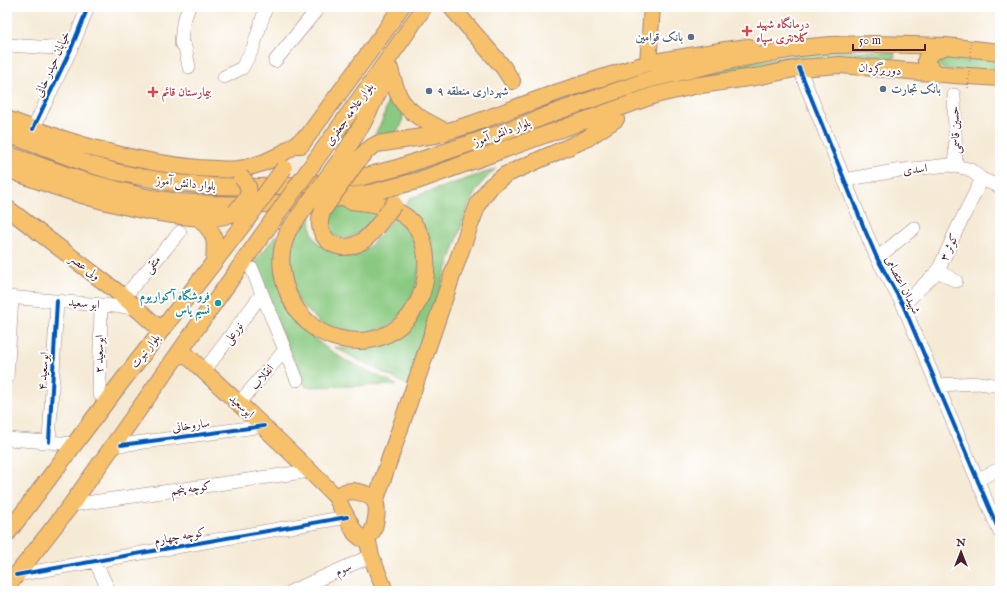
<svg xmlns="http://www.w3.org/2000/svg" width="1007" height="598" font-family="'IM FELL English',Amiri,serif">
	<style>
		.green { fill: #89c980; stroke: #6a7456 }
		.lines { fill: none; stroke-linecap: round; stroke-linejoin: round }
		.minor-casing { stroke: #a08480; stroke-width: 14 }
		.major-casing { stroke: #a08480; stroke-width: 18 }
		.minor { stroke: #fff; stroke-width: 13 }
		.major { stroke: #f6c16b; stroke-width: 16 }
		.major-bridge-casing { stroke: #a08480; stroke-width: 18; stroke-linecap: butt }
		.path-bridge { stroke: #a08480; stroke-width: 1.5; stroke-dasharray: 1 3; stroke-linecap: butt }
		.major-bridge { stroke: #f6c16b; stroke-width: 16 }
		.cycleway-casing { stroke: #fff; stroke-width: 6 }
		.cycleway { stroke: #0057b8; stroke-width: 4 }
		.health-dot { fill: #e0444e; stroke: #fff; stroke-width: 1.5 }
		.service-dot { fill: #5c6f8a; stroke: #fff; stroke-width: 1.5 }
		.culture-dot { fill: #0f9aa8; stroke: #fff; stroke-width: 1.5 }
		.labels { text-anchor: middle; stroke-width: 4; stroke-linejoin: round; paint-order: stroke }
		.health-label { font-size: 12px; font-weight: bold; fill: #be3a42; stroke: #fff; text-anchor: start }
		.service-label { font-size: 12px; font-weight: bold; fill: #4e5e75; stroke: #fff; text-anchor: start }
		.street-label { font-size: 12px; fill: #4a1f2b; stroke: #fff }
		.culture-label { font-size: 12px; font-weight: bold; fill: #0d838f; stroke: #fff; text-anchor: end }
	</style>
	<rect width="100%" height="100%" fill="#fff"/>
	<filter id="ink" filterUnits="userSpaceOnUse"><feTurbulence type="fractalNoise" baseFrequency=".025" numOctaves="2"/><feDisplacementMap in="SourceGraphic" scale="8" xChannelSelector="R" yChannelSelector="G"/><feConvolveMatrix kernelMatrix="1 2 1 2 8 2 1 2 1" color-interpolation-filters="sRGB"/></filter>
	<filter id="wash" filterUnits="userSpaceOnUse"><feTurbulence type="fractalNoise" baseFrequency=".012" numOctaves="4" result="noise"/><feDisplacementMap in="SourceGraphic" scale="16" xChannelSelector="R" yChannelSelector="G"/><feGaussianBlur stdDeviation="0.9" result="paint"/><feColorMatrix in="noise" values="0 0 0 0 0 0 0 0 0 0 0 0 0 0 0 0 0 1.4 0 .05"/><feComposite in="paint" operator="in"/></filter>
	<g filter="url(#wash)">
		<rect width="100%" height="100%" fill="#f5ead5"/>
		<path class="green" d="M836,50l58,2 1,5 -4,4h-8l-79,1 -47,6 -104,20 -205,77 -89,23v-6l296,-99 99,-22z
			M941,53l59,4v18l-57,-6 -9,-5v-6z
			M390,93l14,19 -3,14 -8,10 -22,6 12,-23z
			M496,169c-15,13 -20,20 -28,38l-61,178 -73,-38c7,1 15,2 22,2 23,0 52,-11 62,-34 6,-14 10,-29 16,-43l-29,-64 1,-4 4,-6z
			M337,207h12l30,6c-10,11 -24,30 -42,24 -3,-1 -5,-3 -7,-6 -1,-3 -1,-6 -2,-9z
			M311,213c-3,24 7,37 31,40 8,2 17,0 24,-4 8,-5 22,-25 28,-33l12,8 9,16 4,18 -1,18 -3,13 -8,18 -4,7 -16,13 -27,8 -26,-5 -15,-8 -19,-19 -11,-24v-22l3,-12 7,-18z
			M277,234l-1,18 22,70 13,14 14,11 18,12 54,26 -91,2 -54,-121z"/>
	</g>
	<g filter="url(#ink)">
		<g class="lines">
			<g class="minor-casing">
				<path id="minor" d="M7,45l64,4
					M275,61l44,-54
					M189,67l-4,-20 -4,-4 2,-20 6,-16
					M799,68l65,160 13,30 26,47 97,228
					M224,77l18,-9 11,-20 13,-41
					M954,95l2,71
					M33,129l38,-80 17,-42
					M844,180l51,-9 54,-6 20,4 13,10 18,8
					M877,258l37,-30
					M252,269l45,111
					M938,271l18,10
					M7,297l130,11
					M124,297l56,-65
					M101,305l-2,88 7,9
					M903,305l35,-34 19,-42 25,-50
					M204,371l58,-77
					M7,378l5,-80
					M937,385l42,-2 21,3
					M239,403l46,-53
					M7,439l68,5
					M49,442l8,-141
					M121,445l143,-19
					M978,479l22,-10
					M71,505l239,-34
					M95,561l14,30
					M16,575l331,-58
					M292,591l79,-35"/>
			</g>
			<g class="major-casing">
				<path id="major" d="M452,7l1,2 50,58 9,14
					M648,63l4,-56
					M390,69c2,8 5,17 8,25 7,18 32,30 49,38
					M939,74c-24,-15 -11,-20 7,-28
					M7,119c61,24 125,43 191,49 16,1 31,3 46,0 26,-5 42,-16 62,-31
					M7,134l78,29 31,9 30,6 30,5 36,3 48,1 52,-3 46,-6 39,-10 101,-34 58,-22 95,-33 82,-19 67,-12 31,-3 46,-1 69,2 54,6
					M301,145l84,-114 16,-24
					M7,154l74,26 64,17 33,5 36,2 36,1 76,-5 44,-7 47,-12 238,-86 39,-9 67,-10 38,-8 41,-3 114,10 46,3
					M342,157l21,-34 26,-52
					M356,163c6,-8 12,-15 21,-19l58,-9 37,-11 86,-32 90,-29 84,-14 17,-2
					M310,168l91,-127 23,-34
					M7,169c56,22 114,40 174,47 19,2 36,5 54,-4
					M7,208l117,89 37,33
					M323,210c-11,23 10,45 34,34 12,-5 20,-18 28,-28
					M198,217c18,18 18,20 16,45
					M288,231c-2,6 -5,13 -6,20 -3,20 4,44 16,60 10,14 23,23 39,27 54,15 93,-29 89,-80 -1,-14 -5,-26 -14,-36 -15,-16 -42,-19 -62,-21
					M181,350c52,48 105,96 155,147
					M353,491c7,1 18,4 22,11 4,8 0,32 -8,35 -2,1 -4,1 -6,1l-6,-5 -19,-36 9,-5z
					M375,502l79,-232 16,-45 9,-23 12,-16 14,-11 81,-36 30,-20
					M7,534l99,-132 142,-184
					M367,537l4,19 14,35
					M7,587l64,-82 202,-285"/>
			</g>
			<use href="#minor" class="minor"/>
			<use href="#major" class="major"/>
			<g class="major-bridge-casing">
				<path id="major-bridge" d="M323,210l33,-47
					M235,212c11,-12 21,-21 6,-35
					M385,216l9,-12
					M248,218l36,-50
					M273,220l37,-52
					M288,231l54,-74"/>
			</g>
			<path class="path-bridge" d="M968,88l3,-48"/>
			<use href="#major-bridge" class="major-bridge"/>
			<g class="cycleway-casing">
				<path id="cycleway" d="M799,68l65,160 13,30 26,47 97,228
					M33,129l38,-80 17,-42
					M49,442l8,-141
					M121,445l143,-19
					M16,575l331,-58"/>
			</g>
			<use href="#cycleway" class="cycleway"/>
		</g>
	</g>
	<g class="health-dot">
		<path d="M745 25h4v4h4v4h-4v4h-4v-4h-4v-4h4z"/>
		<path d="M151 86h4v4h4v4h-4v4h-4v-4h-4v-4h4z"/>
	</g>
	<g class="service-dot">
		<circle cx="691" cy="37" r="4"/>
		<circle cx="883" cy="89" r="4"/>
		<circle cx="429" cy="91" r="4"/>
	</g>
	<circle class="culture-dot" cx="218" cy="303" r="4"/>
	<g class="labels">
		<g class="health-label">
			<text x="756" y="28">درمانگاه شهید<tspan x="756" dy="14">کلانتری سپاه</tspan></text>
			<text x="162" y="96">بیمارستان قائم</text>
		</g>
		<g class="service-label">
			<text x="683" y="41" text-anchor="end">بانک قوامین</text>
			<text x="891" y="93">بانک تجارت</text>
			<text x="437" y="95">شهرداری منطقه ۹</text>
		</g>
		<g class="street-label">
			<text transform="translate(52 64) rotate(-66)" y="4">خیابان حیدر خانی</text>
			<text transform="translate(880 69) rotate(5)" y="4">دوربرگردان</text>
			<text transform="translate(349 114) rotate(-54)" y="4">بلوار علامه جعفری</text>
			<text transform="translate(955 130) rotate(-92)" y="4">حسین قاسمی</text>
			<text transform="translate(502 132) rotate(-20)" y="4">بلوار دانش آموز</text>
			<text transform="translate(915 169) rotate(-6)" y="4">اسدی</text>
			<text transform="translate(186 183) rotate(6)" y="4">بلوار دانش آموز</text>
			<text transform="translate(949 247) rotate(-66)" y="4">کوثر ۳</text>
			<text transform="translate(152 264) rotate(-49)" y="4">متقی</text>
			<text transform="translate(85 267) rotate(37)" y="4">ولی عصر</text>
			<text transform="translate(903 285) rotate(63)" y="4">شهیدان اعتصامی</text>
			<text transform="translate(84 303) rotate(5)" y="4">ابو سعید</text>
			<text transform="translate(233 333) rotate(-53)" y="4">نورعلی</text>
			<text transform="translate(145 351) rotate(-52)" y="4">بلوار نبوت</text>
			<text transform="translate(99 354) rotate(-89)" y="4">ابوسعید ۲</text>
			<text transform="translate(43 371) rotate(-86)" y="4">ابوسعید ۴</text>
			<text transform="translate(262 377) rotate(-50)" y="4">انقلاب</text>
			<text transform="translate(242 406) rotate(42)" y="4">ابوسعید</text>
			<text transform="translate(191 425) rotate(-8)" y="4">ساروخانی</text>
			<text transform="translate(191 488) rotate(-8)" y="4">کوچه پنجم</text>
			<text transform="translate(180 536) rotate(-10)" y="4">کوچه چهارم</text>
			<text transform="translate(343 569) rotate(-24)" y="4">سوم</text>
		</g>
		<g class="culture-label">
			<text x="210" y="300">فروشگاه آکواریوم<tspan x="210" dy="14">نسیم یاس</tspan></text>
		</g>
	</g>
	<rect width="1007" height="598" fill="none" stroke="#fff" stroke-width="24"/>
	<g transform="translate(961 552)" stroke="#ffffff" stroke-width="3" paint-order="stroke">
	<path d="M0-3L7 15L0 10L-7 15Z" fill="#4a1f2b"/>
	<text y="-6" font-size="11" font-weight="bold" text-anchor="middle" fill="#4a1f2b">N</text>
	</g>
	<path d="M853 44v6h72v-6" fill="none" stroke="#4a1f2b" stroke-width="2"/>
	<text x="859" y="44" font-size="12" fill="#4a1f2b" stroke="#ffffff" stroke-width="3" paint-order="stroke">50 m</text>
</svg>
